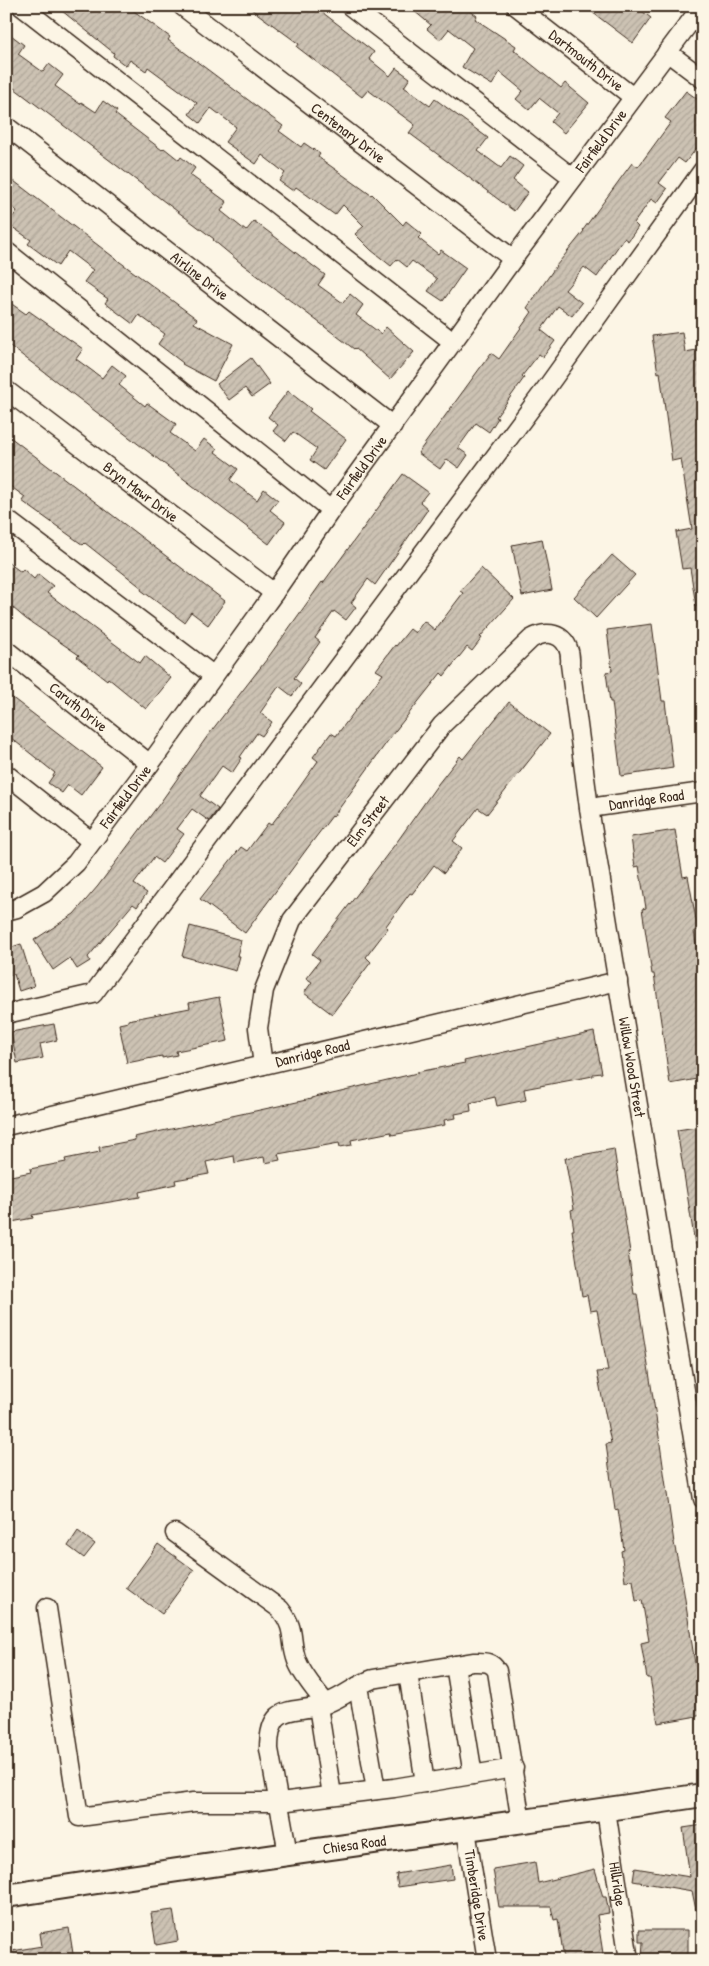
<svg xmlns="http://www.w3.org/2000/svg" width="709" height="1966" font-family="'Patrick Hand',sans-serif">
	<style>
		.building { fill: url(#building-hatch); stroke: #3b2a1e }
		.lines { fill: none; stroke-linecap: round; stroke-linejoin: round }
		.minor-casing { stroke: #3b2a1e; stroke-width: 21 }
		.major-casing { stroke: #3b2a1e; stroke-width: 26 }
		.minor { stroke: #fcf5e5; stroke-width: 18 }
		.major { stroke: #fcf5e5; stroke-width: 22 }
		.labels { text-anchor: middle; stroke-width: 4; stroke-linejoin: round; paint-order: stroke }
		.street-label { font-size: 15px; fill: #3b2a1e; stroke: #fcf5e5 }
	</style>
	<defs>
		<pattern id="building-hatch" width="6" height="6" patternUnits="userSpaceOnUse" patternTransform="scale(1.25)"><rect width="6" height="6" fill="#ccc2b3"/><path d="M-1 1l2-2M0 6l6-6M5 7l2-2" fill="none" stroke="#b0a79a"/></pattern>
	</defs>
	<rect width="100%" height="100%" fill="#fcf5e5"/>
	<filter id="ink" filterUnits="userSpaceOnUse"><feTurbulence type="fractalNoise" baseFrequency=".02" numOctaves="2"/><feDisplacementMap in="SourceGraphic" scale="10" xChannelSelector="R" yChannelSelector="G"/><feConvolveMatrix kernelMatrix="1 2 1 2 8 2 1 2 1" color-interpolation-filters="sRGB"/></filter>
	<g filter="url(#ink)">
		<path class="building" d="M56,6h71l43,31 -2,3 115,86 -4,5 22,16 3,-4 16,11 -2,3 53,38 1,-1 31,31 3,-4 16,13 -4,4 20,16 3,-4 25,18 -23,33 -15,-10 9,-12 -25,-18 -5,6 -10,-8 -6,7 -20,-16 -16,-16 9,-8 -21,-21 -8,10 -39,-28 -3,4 -14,-10 6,-8 -23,-18 -6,9 -31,-22 11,-15 -25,-19 -11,15 -11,-9 8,-11 -49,-36 -2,4 -16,-11 -4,6 -13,-10 1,-3z
			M247,6h67l60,46 -5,7 21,17 6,-8 14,10 -6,9 26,19 5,-7 53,39 -10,13 23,17 9,-12 13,10 -10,14 15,12 -14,19 -105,-78 6,-8 -47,-35 -6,7 -65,-50 2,-3z
			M408,6h56l13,10 -2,3 41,27 -2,4 47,38 4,-5 24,20 -25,30 -13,-11 7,-9 -19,-15 -10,12 -13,-11 7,-8 -23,-19 -8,13 -30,-18 11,-19 -24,-19 -9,11 -13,-11 4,-4z
			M584,6h51l16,12 -18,25z
			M11,35l13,10 -6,9 25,18 6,-8 14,11 -8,11 25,18 1,-2 15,10 7,-11 14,10 -2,3 47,36 2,-2 15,12 2,-3 14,11 -5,7 37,27 -6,9 25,20 8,-10 20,15 51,39 -7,10 25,18 7,-9 13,11 -7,10 25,19 5,-7 28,25 -24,27 -35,-31 -1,1 -112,-85 -29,-24 1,-1 -208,-157v-40z
			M686,91l17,12v37l-18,23 -7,-5 -19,25 8,6 -10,14 -6,-4 -17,24 4,4 -10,14 -4,-3 -27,39 -13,-10 -19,23 17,13 -10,13 -14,-10 -17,24 14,11 -12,16 -4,-3 -17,22 2,2 -28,39 2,1 -9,14 -13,-9 -18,25 10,7 -9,13 -12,-9 -7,10 -22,-16 73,-100 8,6 33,-47 -5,-4 29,-42 28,-35 -1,-1 49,-67 6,4 33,-45 -6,-4z
			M6,175l114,87 77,57 -3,4 39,21 -19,37 -32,-17 1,-1 -25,-19 7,-10 -26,-19 -6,9 -28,-21 3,-4 -24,-17 9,-12 -25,-19 -10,15 -30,-22 3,-4 -23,-16 9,-13 -11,-9z
			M6,300l20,14 3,-3 54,38 -7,10 26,19 10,-13 14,11 -7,9 26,21 2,-3 29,21 -6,9 25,18 9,-12 13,10 -2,3 23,17 -8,11 27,20 7,-11 14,11 -8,10 15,12 -16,22 -263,-201z
			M682,332l3,20 18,-3v94l-5,1 5,31v130l-7,1 -6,-38 -8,1 -6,-37 16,-3 -11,-70 -9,2 -12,-89 -2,1 -6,-37z
			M251,358l19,26 -18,13 -7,-9 -16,12 -12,-16z
			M288,391l23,18 -2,2 37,28 -22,31 -14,-10 7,-11 -24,-17 -7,9 -13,-10 5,-6 -10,-8z
			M6,434l219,167 -17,24 -17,-13 -7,10 -43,-32 1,-2 -57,-45 -2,2 -61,-44 3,-4 -19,-14z
			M403,474l25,18 -8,10 8,7 -53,76 -7,-6 -17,24 5,4 -10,13 -12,-9 -19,27 5,4 -26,36 7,6 -9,12 -13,-10 -19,27 12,9 -10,14 -5,-3 -17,24 2,1 -10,15 -10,-7 -22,30 18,13 -9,12 -17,-12 -15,20 7,5 -22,29 -8,-6 -20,27 13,9 -10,14 -4,-3 -45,53 2,4 -13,8 -7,-11 -17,12 -19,-30 40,-26 24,-28 62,-83 49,-69 58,-75 55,-77 1,1z
			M542,539l10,51 -30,6 -10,-51z
			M612,555l23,20 -39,43 -22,-21z
			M6,561l15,11 2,-3 11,10 4,-5 15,12 -6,7 93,70 5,-7 26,22 -25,31 -38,-31 -1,2 -30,-23 2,-2 -53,-36 -20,-17z
			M481,568l33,31 -34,38 2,1 -10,13 -5,-4 -23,29 -3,-3 -49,62 -59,82 -1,-1 -23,30 -64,87 -45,-34 41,-52 6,4 21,-28 3,2 23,-30 24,-34 -5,-4 18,-24 5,3 47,-62 -7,-4 19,-25 1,1 14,-17 5,4 9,-12 11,9 28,-37 -3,-2z
			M652,624l10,77h3l8,67 -52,8 -9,-74h-2l-4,-30 6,-1 -5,-41z
			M6,693l96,74 -21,28 -13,-10 -6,8 -14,-10 7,-10 -49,-39z
			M509,702l41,32 -63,80 -9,-6 -25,33 9,7 -18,25 -10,-8 -22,29 -2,-1 -24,33 2,2 -22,29 5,5 -39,52 -28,-21 8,-11 -6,-4 14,-18 -8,-6 87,-115 39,-55 22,-28 3,3z
			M675,830l8,47 5,-1 10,54 -4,1 9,56v91l-33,6 -16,-110h-2l-10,-65 4,-1 -7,-42 -4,1 -4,-30z
			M190,926l51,14 -4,16h3l-4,15 -54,-15z
			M21,944l13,42 -15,5 -5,-17 -8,3v-28z
			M219,997l9,44 -52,10 1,4 -15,3v-2l-35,7 -8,-39 9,-2v-2l62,-12 -1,-5z
			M54,1024l3,16 -17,4 3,14 -26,5 -6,-31z
			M594,1032l8,41 -9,1v2l-69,13 2,11 -29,6 -2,-9 -25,6 1,8 -16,3 1,4 -12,2 1,5 -53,10 -1,-3 -40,8 1,5 -12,2 -1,-4 -61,11 2,6 -15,3 -1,-6 -29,6 -1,-7 -28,6 3,12 -34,6 1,4 -37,8 1,5 -108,18 1,3 -27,5v-46l25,-5 -1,-3 36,-7 -1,-3 35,-7 -1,-5 36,-7 -1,-3 177,-38v-1l106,-25v-1l48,-9 -1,-2z
			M703,1126v118h-8l-18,-114z
			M614,1149l16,103h-2l6,42h3l22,143 15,106 8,37 21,135 -45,8 -8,-45h-3l-6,-35 8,-2 -7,-41 -6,1 -3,-21 -8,1 -4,-30 3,-1 -6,-41 -3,1 -9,-66 5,-1 -14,-71 11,-1 -11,-61 -7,1 -3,-16 -5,1 -10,-66h2l-3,-20 3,-1 -9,-51z
			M78,1531l17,13 -11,14 -16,-12z
			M158,1544l36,26 -32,44 -36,-26z
			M703,1825v84l-7,1 -4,-19 -59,-10 2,-13 55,9 -7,-49z
			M535,1862l3,21 57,-14 8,28h3l3,16 -12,2 7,45h-40l-6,-41 -4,1 -3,-13h-52l-6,-38z
			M451,1865l2,14 -55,8 -2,-13z
			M173,1910l5,31 -22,4 -5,-32z
			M69,1928l5,32h-68v-8l36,-6 -2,-13z
			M639,1930h49v30h-46l1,-18h-4z"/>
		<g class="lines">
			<g class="minor-casing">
				<g id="minor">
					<path d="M21,6l432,336"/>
					<path id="s1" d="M182,6l331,253"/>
					<path d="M350,6l223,172"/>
					<path id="s2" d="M516,6l117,91"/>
					<path d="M667,52l36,27"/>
					<path id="s3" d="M6,126l387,300"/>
					<path d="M6,251l325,259"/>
					<path id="s4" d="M6,390l268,203"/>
					<path d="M6,519l208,157"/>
					<path id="s5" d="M6,650l144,114"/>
					<path d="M6,774l85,67"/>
					<path id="s6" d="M589,808l114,-16"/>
					<path id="s7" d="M6,911l11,-3 27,-15 32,-30 74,-99 124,-171 57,-83 182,-251 189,-253"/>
					<path d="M6,1014l87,-20 454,-607 156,-217"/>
					<path id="s8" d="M263,1065l-5,-37 6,-38 28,-70 150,-195 89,-86c22,-13 41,0 39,25l19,144 114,691"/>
					<path id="s9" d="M6,1126l612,-145"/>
					<path d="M175,1533l105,76c17,21 9,31 17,52 6,16 19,29 29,43"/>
					<path d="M47,1608l32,209 115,-15h86l114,-14 120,-20"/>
					<path d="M455,1665l18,110"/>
					<path d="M408,1673l17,110"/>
					<path d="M358,1686l18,104"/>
					<path d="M318,1706l14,89"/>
					<path id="s10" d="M606,1810l23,150"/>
					<path id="s11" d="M466,1830l21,130"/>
					<path d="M288,1854l-19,-105c0,-50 26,-33 58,-46 17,-6 29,-18 46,-24l100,-17c11,0 18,-1 24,9l24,151"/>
				</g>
			</g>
			<g class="major-casing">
				<g id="major">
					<path id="s12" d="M6,1896c232,-37 465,-66 697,-101"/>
				</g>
			</g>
			<use href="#minor" class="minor"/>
			<use href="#major" class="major"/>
		</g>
	</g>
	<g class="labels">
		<g class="street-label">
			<text dy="5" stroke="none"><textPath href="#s2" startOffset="89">Dartmouth Drive</textPath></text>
			<text dy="5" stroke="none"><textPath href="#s1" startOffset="209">Centenary Drive</textPath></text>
			<text dy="5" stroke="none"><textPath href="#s7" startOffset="979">Fairfield Drive</textPath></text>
			<text dy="5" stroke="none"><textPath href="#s3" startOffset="245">Airline Drive</textPath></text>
			<text dy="5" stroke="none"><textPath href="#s7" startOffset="574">Fairfield Drive</textPath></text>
			<text dy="5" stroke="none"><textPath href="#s4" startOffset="169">Bryn Mawr Drive</textPath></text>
			<text dy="5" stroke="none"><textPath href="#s5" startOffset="92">Caruth Drive</textPath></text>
			<text dy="5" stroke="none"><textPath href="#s7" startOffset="169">Fairfield Drive</textPath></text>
			<text dy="5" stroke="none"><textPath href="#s6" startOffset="58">Danridge Road</textPath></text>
			<text dy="5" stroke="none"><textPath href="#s8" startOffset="276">Elm Street</textPath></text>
			<text dy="5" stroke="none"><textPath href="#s9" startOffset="315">Danridge Road</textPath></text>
			<text dy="5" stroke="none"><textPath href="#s8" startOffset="989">Willow Wood Street</textPath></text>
			<text dy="5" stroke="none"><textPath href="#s12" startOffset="352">Chiesa Road</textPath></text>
			<text dy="5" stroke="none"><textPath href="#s10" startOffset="75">Hillridge</textPath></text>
			<text dy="5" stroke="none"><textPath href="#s11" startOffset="66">Timberidge Drive</textPath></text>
		</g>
	</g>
	<rect width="709" height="1966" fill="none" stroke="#fcf5e5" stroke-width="25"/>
	<rect x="12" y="12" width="684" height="1941" fill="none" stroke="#3b2a1e" stroke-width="2" filter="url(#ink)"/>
</svg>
